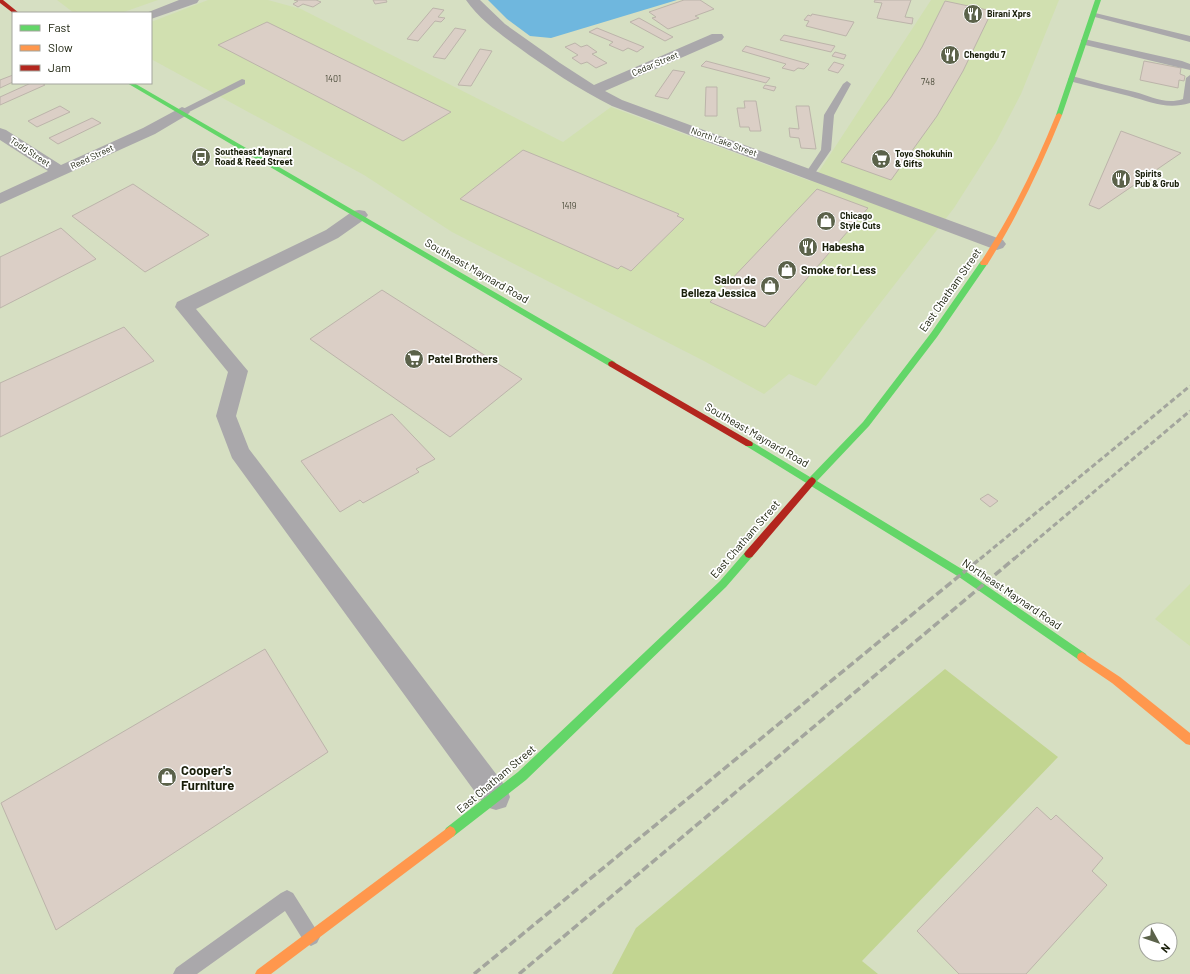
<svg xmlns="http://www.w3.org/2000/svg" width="1190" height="974" font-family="Barlow,sans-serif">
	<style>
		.built { fill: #d1e0b0 }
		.green { fill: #c2d591 }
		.water { fill: #6fb7de }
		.building { fill: #dbcfc6; stroke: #bcb4aa }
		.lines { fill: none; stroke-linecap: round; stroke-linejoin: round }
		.lane { fill: #aaa8ab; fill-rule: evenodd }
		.street { fill: #aaa8ab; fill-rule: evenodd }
		.fast { fill: #63d668; fill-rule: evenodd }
		.slow { fill: #ff974d; fill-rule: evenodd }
		.jam { fill: #b3261e; fill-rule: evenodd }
		.rail-far1 { stroke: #a3a59d; stroke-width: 3; stroke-dasharray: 5.5 3; stroke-linecap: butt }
		.rail { stroke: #a3a59d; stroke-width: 3.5; stroke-dasharray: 8 3.5; stroke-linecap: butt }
		.labels { text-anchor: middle; stroke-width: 3.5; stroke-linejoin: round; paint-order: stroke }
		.far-poi-label { font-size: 9px; font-weight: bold; fill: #191f0a; stroke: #fff; text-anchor: start }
		.far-street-label { font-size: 9px; fill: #191f0a; stroke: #fff }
		.number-label { font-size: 9px; fill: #4a4b39 }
		.poi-label { font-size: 11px; font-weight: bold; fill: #191f0a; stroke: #fff; text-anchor: start }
		.street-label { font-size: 11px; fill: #191f0a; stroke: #fff }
		.near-poi-label { font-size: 13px; font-weight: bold; fill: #191f0a; stroke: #fff; text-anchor: start }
	</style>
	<rect width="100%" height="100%" fill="#d6dfc2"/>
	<path class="built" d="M57,0h101l-37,13h-47z
		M208,0h60l33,9 262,133 48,-35 199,74 10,-11 111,-170h128l-38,94 -25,48 -42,66 -138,178 -27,-12 -25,20 -60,-33 -252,-129 -88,-57 -213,-116v-37z
		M1190,584v62l-35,-27z"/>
	<path class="green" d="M945,669l113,88 -196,204 16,13h-266l24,-46z"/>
	<path class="water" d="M488,0h189l-126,38 -21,-2 -23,-17z"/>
	<path class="building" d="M294,0h22l5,2 -8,5 -10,-3 -5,3 -5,-3 5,-3z
		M373,0h13l1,2 -12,2z
		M684,0h16l14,9 -19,7 4,2 -31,11 -16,-11 4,-1 -7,-5z
		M875,0h36l-6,17 8,1 -1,6 -35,-6 5,-15 -8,-1z
		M945,1l47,10 -29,60 -26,45 -46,64 -50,-18 50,-65 31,-50z
		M433,8l11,2 -6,7 7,1 -4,4 -6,-1 -17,20 -11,-2z
		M812,14l42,8 -8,14 -40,-10 3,-5 -5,-1 4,-5 3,1z
		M639,18l34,19 -8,4 -35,-19z
		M267,22l184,90 -48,29 -185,-96z
		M455,28l11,2 -21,29 -12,-2z
		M597,28l47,19 -7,5 -9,-4 -5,3 -14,-6 4,-3 -24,-10z
		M784,35l51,11 -4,6 -51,-12z
		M575,43l6,4 6,-2 10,7 -5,2 15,9 -11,5 -9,-6 -6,2 -9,-6 6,-3 -13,-8z
		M746,46l63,18 -5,5 -6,-1 -4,3 -12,-3 4,-4 -44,-13z
		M480,49l12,2 -21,35 -13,-1z
		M835,52l11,3 -2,4 -12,-3z
		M706,61l64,17 -4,5 -65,-17z
		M1144,61l37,7 -1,6 5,2 -1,5 -5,-1 -1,8 -38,-8z
		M834,62l10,3 -6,8 -10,-3z
		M673,70l12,2 -17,27 -13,-3z
		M13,75v7l-13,6v-8z
		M31,83h11l3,2 -45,20v-8z
		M765,85l11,2 -2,4 -11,-3z
		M706,87h11v29h-12z
		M744,101h12l5,30h-11l-1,-4h-9l-3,-19h8z
		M60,106l10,6 -33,15 -9,-6z
		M796,106h13l7,43 -15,-1 -2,-10 -9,-1 -1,-9 10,1z
		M92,118l9,5 -43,21 -9,-6z
		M1121,131l60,22 -82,56 -10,-4z
		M523,150l156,64 -2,2 7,3 -53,52 -10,-5 -3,3 -158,-70z
		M133,184l76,51 -64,37 -73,-56z
		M817,189l51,19 -103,119 -55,-25z
		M61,228l35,31 -96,49v-51z
		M382,290l140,89 -72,58 -140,-98z
		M124,327l30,34 -154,76v-54z
		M392,414l43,45 -19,10 3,3 -56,31 -3,-3 -20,12 -39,-51z
		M988,494l10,7 -8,6 -10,-8z
		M265,649l63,103 -272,178 -55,-127z
		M1037,807l14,13 5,-5 47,43 -11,13 15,14 -81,89h-67l-42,-43z"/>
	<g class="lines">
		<path class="lane" d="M1091,12l99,24v6l-99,-26z
			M1084,39l98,22 8,3v6l-109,-26v-4z
			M1190,75v28c-23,7 -39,-1 -61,-7 -20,-5 -40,-10 -60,-15l-1,-2 4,-3c21,6 42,11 63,16 16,4 30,13 48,7l3,-21z
			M242,79l3,1v4l-60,30h-6l-2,-2z
			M847,81l4,3 -17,31 -3,35 -18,26h-6l-2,-2 16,-24 3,-35 19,-31z
			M287,890l6,3 24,38 3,6 -3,6 -6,3 -6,-3 -20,-32 -88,63h-24l3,-6 105,-75z"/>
		<path class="street" d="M179,0h20l-2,3 -46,16v-6h-5z
			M466,0h14l25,24 55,39 34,22 118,-51h10l2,3 -2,3 -117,51 17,9 381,140 3,4 -3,4 -6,2 -6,-2 -379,-142c-33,-17 -64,-37 -94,-59 -19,-14 -38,-27 -52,-47z
			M182,107l5,2 3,3 -3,3 -32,19 -155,70v-11l48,-22 -48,-31v-12l6,2 55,35 82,-37z
			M359,210l6,1 3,4 -3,4 -27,19 -142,71 52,62 -12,45 13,33 257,338 4,10 -4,10 -10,3 -10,-3 -254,-349 -16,-42 12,-44 -53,-65 2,-5 149,-72 27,-19z"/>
		<path class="fast" d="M1095,0h6l-39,115 -5,1 -1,-1z
			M127,83h7l481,279 1,2 -4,3 -3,-1z
			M981,261h3l4,2 -51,74 -68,89 -52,55 148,90 121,83 1,3 -1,3 -4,2 -123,-85 -213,-131 -1,-2 4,-3 3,1 58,35 53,-55 68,-89z
			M749,550l3,1 2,3 -2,3 -26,30 -200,193 -72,56 -4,2 -4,-2 -2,-4 2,-4 72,-56 202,-191 26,-30z"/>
		<path class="slow" d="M1059,113l3,2c-21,52 -45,102 -75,150h-6l-1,-2c31,-47 55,-96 76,-148z
			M1082,652l38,25 70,56v12l-4,-1 -74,-61 -34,-23 -1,-3 1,-3z
			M450,826l4,2 2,4 -2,4 -183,138h-16l2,-4z"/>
		<path class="jam" d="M0,0h3l16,13h-6l-13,-10z
			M612,361l140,81 1,2 -1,2h-6l-137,-80 -1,-2 1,-2z
			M812,477l3,2 1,2 -1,2 -63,74 -3,1 -3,-1 -2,-3 2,-3 63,-72z"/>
		<path class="rail-far1" d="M980,559l210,-173
			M1014,559l176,-148"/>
		<path class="rail" d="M474,974l507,-416
			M519,974l496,-416"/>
	</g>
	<defs>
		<g id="restaurant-disc" transform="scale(1)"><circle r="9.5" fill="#5b624a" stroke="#fff"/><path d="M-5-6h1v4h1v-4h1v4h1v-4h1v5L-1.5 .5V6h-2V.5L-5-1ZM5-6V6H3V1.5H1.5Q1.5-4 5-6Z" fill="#fff"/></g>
		<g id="bus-disc" transform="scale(1)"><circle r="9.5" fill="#5b624a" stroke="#fff"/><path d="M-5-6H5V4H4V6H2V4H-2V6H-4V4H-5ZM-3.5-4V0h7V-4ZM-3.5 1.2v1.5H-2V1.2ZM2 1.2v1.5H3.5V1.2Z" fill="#fff"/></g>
		<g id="supermarket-disc" transform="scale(1)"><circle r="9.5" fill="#5b624a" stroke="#fff"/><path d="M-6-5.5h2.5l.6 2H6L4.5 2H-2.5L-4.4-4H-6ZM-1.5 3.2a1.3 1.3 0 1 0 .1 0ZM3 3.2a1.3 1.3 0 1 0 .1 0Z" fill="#fff"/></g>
		<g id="shop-disc" transform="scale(1)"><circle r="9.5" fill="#5b624a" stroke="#fff"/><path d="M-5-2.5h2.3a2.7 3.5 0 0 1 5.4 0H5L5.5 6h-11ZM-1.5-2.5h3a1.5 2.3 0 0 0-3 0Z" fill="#fff"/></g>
	</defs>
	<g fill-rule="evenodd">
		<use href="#restaurant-disc" x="973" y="14"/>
		<use href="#restaurant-disc" x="950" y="55"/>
		<use href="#bus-disc" x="201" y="157"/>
		<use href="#supermarket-disc" x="881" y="159"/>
		<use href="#restaurant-disc" x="1121" y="179"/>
		<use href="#shop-disc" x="826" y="221"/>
		<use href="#restaurant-disc" x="808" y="247"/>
		<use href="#shop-disc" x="787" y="270"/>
		<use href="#shop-disc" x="770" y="286"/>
		<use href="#supermarket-disc" x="414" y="359"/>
		<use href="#shop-disc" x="167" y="777"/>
	</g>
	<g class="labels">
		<g class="far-poi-label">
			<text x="987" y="17">Birani Xprs</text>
			<text x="964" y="58">Chengdu 7</text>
			<text x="215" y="155">Southeast Maynard<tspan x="215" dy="10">Road &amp; Reed Street</tspan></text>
			<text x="895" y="157">Toyo Shokuhin<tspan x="895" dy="10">&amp; Gifts</tspan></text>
			<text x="1135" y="177">Spirits<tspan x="1135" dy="10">Pub &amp; Grub</tspan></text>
			<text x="840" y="219">Chicago<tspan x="840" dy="10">Style Cuts</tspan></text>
		</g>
		<g class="far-street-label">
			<text transform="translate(655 64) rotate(-23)" y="3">Cedar Street</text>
			<text transform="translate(724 142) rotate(20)" y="3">North Lake Street</text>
			<text transform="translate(30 152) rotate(33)" y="3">Todd Street</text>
			<text transform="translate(92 157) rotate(-25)" y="3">Reed Street</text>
		</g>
		<g class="number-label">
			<text x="333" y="82">1401</text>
			<text x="928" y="85">748</text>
			<text x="569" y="209">1419</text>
		</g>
		<g class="poi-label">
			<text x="822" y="251">Habesha</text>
			<text x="801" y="274">Smoke for Less</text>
			<text x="756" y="284" text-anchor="end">Salon de<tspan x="756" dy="13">Belleza Jessica</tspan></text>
			<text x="428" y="363">Patel Brothers</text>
		</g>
		<g class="street-label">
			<text transform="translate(477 271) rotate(30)" y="4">Southeast Maynard Road</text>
			<text transform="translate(950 290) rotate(-55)" y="4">East Chatham Street</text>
			<text transform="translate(757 435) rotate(30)" y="4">Southeast Maynard Road</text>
			<text transform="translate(745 539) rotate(-49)" y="4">East Chatham Street</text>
			<text transform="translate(1012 594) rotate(34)" y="4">Northeast Maynard Road</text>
			<text transform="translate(496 779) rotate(-40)" y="4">East Chatham Street</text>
		</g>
		<g class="near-poi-label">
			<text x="181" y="775">Cooper's<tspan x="181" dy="15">Furniture</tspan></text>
		</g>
	</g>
	<rect x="12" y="12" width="140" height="72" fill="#ffffff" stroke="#a3a59d"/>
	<rect x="20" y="25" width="20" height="6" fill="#63d668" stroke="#a3a59d"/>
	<text x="48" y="32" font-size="12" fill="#191f0a">Fast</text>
	<rect x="20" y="45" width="20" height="6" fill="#ff974d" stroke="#a3a59d"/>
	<text x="48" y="52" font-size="12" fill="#191f0a">Slow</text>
	<rect x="20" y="65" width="20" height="6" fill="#b3261e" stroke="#a3a59d"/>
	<text x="48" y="72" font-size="12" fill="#191f0a">Jam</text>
	<g transform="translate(1158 942) rotate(130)"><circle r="19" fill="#ffffff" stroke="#a3a59d"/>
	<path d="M0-3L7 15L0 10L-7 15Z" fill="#5b624a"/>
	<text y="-6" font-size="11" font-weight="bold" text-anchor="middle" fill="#191f0a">N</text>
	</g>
</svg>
